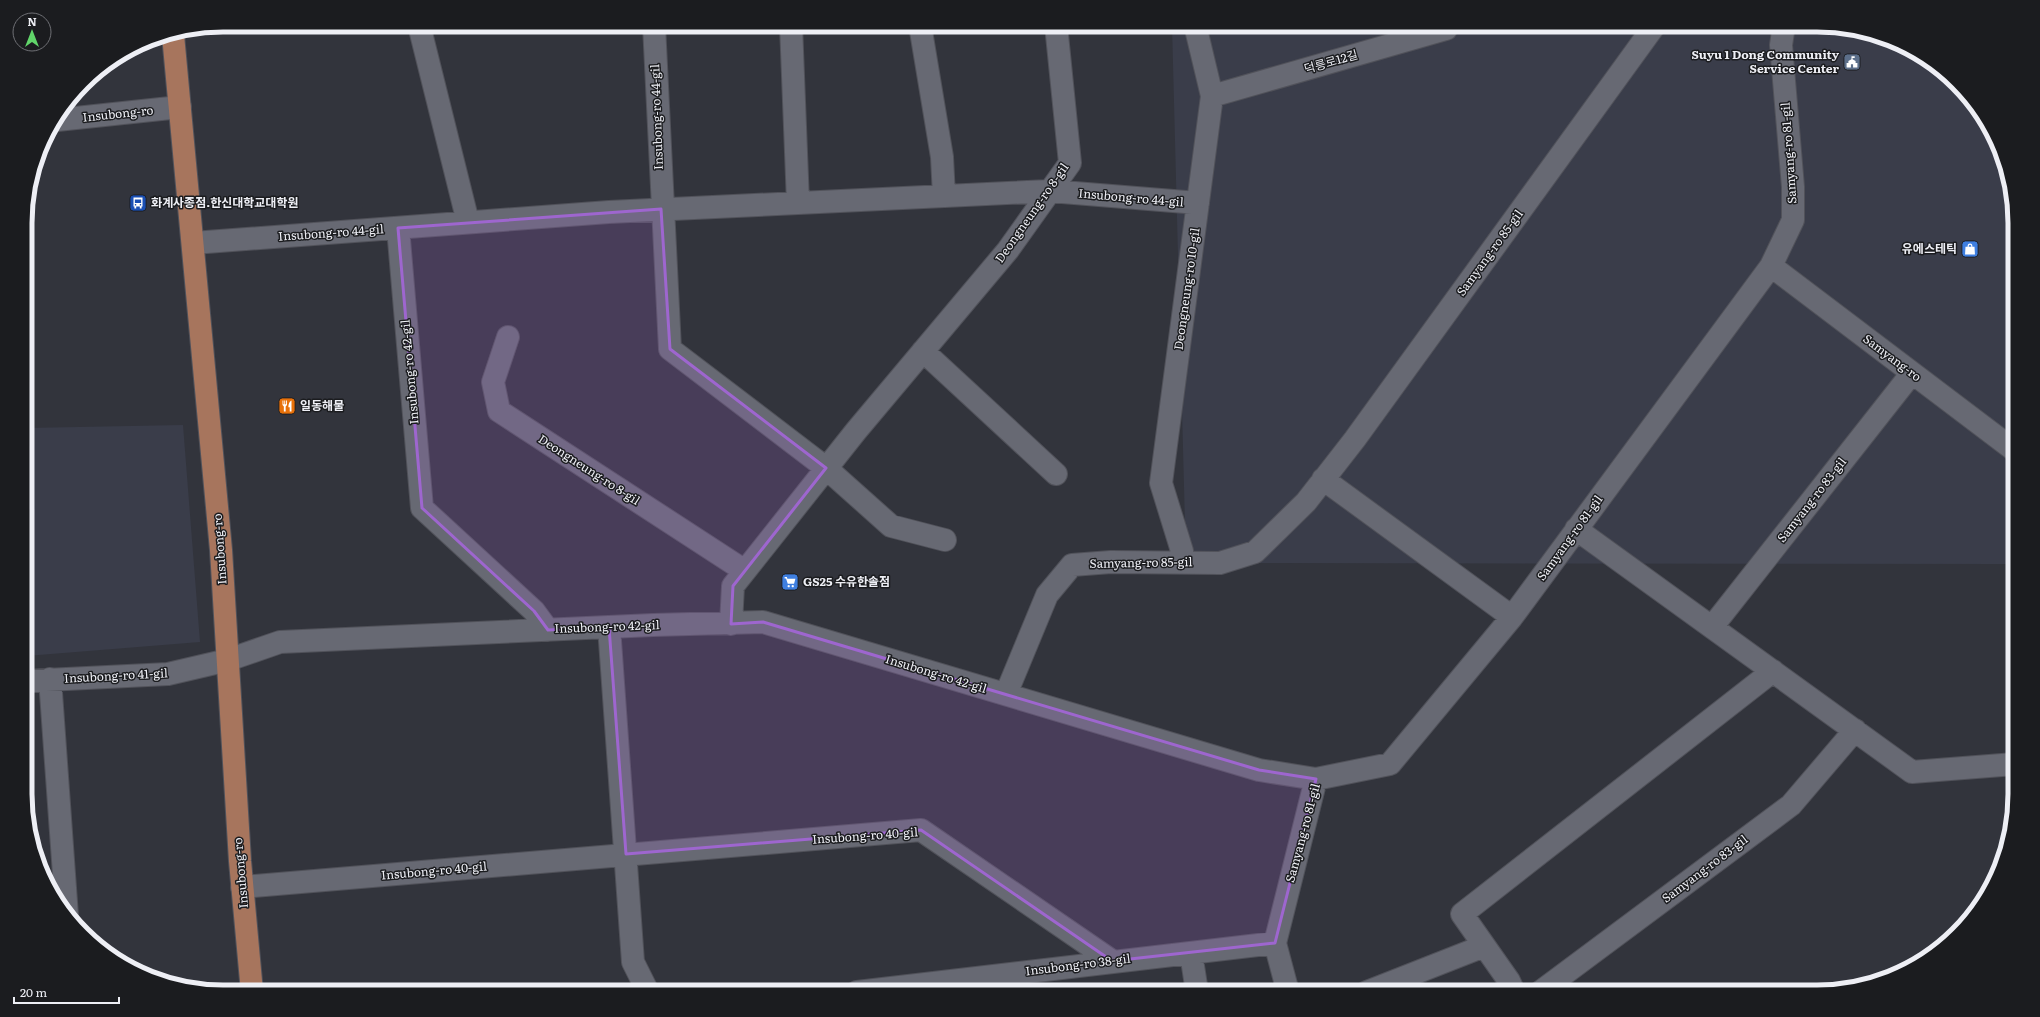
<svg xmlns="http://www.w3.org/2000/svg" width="2040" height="1017" font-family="Literata,'Noto Sans KR',serif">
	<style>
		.built { fill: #3a3d4a }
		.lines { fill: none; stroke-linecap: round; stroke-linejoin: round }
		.minor-casing { stroke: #51525a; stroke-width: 24 }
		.major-casing { stroke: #51525a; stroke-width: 24 }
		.minor { stroke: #676973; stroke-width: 22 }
		.major { stroke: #a7755d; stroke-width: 22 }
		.marked { fill: #9e66cf; fill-opacity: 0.2; stroke: #9e66cf; stroke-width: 3; stroke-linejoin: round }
		.labels { text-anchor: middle; stroke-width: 3; stroke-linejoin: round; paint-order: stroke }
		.poi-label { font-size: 12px; font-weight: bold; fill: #eeeff5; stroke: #1b1c1f; text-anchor: start }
		.street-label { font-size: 12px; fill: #eeeff5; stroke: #1b1c1f }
		.rim { fill: none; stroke: #eeeff5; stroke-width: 5 }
	</style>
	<rect width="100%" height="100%" fill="#32343c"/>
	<path class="built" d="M1172,25h645l39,4 49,16 43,29 34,39 22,46 9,38 1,367 -828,-1z
		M183,425l17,217 -174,14v-228z"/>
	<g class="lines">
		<g class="minor-casing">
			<path id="minor" d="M419,25l49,197
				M654,25l16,324 156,119 65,58 54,14
				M791,25l7,178
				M920,25l22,132 2,39
				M1212,96l234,-67 1,-4
				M57,120l123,-13
				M398,228l24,280 112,103 14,19
				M193,243l416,-31 441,-21 148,12
				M1771,266l243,184
				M508,337l-15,45 6,29 246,160
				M923,351l133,123
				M1323,479l189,138
				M1576,529l336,243 103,-8
				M1182,551l-21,-68 51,-387 -17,-71
				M731,624l2,-38 123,-155 152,-181 62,-87 -14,-138
				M609,627l24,335 15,30
				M1712,627l200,-254
				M50,679l17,237
				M26,681l142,-7 60,-14 52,-18 373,-17 110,-3 496,148 57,9 74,-15 122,-147 259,-351 22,-46v-33l-12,-142 3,-20
				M1006,694l41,-99 25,-30 39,-3 109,1 35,-11 51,-50 49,-63 300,-414
				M242,887l679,-57 191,131
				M1191,953l6,39
				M857,992l418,-49
				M1288,992l-13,-49 41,-164
				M1367,992l117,-46
				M1514,992l-5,-11 -47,-67 311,-243
				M1540,992l251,-187 64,-75"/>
		</g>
		<g class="major-casing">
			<path id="major" d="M173,35l48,515 19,311 12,131"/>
		</g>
		<use href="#minor" class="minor"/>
		<use href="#major" class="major"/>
	</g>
	<path class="marked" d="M661,209l9,140 156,119 -93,118 -2,38 32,-2 496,148 57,9 -41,164 -163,18 -191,-131 -295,24 -17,-227 -61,3 -14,-19 -112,-103 -24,-280z"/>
	<defs>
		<g id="civic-square" transform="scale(0.9)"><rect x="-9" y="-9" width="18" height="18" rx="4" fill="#5c6f8a" stroke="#1b1c1f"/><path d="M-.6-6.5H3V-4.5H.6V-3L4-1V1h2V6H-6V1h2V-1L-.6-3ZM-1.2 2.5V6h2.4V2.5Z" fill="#fff"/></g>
		<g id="bus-square" transform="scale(0.9)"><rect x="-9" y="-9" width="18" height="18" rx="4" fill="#1a4fb4" stroke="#1b1c1f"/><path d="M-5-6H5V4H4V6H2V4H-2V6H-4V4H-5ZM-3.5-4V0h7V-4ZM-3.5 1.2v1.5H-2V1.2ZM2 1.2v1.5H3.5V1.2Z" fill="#fff"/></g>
		<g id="shop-square" transform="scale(0.9)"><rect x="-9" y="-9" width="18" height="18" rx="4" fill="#3f7fe0" stroke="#1b1c1f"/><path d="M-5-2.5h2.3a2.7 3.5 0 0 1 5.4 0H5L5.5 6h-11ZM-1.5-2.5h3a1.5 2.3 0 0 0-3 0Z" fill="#fff"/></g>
		<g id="restaurant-square" transform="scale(0.9)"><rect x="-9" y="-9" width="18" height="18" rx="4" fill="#e8710a" stroke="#1b1c1f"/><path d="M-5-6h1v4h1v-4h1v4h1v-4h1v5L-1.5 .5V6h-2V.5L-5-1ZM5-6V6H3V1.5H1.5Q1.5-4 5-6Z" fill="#fff"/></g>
		<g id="supermarket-square" transform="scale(0.9)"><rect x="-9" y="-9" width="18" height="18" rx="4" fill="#3f7fe0" stroke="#1b1c1f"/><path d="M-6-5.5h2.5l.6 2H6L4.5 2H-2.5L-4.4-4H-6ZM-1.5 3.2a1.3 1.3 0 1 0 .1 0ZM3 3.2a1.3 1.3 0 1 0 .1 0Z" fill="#fff"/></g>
	</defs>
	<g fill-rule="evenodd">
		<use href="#civic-square" x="1852" y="62"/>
		<use href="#bus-square" x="138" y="203"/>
		<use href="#shop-square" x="1970" y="249"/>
		<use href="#restaurant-square" x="287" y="406"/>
		<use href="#supermarket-square" x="790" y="582"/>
	</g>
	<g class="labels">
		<g class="poi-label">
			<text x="1839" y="59" text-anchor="end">Suyu 1 Dong Community<tspan x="1839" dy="14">Service Center</tspan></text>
			<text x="151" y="207">화계사종점.한신대학교대학원</text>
			<text x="1957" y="253" text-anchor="end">유에스테틱</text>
			<text x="300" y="410">일동해물</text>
			<text x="803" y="586">GS25 수유한솔점</text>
		</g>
		<g class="street-label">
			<text transform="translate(1331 62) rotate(-16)" y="4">덕릉로12길</text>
			<text transform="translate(118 114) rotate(-6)" y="4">Insubong-ro</text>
			<text transform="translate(657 117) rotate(-92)" y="4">Insubong-ro 44-gil</text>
			<text transform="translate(1789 153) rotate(-94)" y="4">Samyang-ro 81-gil</text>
			<text transform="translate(1131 198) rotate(5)" y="4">Insubong-ro 44-gil</text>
			<text transform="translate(1032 213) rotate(-55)" y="4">Deongneung-ro 8-gil</text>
			<text transform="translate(331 233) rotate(-4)" y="4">Insubong-ro 44-gil</text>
			<text transform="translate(1490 253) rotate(-54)" y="4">Samyang-ro 85-gil</text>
			<text transform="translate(1187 289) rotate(-82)" y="4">Deongneung-ro 10-gil</text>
			<text transform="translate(1892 358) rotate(37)" y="4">Samyang-ro</text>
			<text transform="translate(410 372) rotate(-95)" y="4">Insubong-ro 42-gil</text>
			<text transform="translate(589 470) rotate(33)" y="4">Deongneung-ro 8-gil</text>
			<text transform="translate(1812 500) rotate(-52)" y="4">Samyang-ro 83-gil</text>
			<text transform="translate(1570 538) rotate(-54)" y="4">Samyang-ro 81-gil</text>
			<text transform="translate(220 549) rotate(-94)" y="4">Insubong-ro</text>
			<text transform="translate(1141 563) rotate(-1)" y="4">Samyang-ro 85-gil</text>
			<text transform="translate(607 627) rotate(-2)" y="4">Insubong-ro 42-gil</text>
			<text transform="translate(936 674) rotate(17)" y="4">Insubong-ro 42-gil</text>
			<text transform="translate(116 676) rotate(-3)" y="4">Insubong-ro 41-gil</text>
			<text transform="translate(1303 833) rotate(-75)" y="4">Samyang-ro 81-gil</text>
			<text transform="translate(865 836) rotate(-4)" y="4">Insubong-ro 40-gil</text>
			<text transform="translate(1705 869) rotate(-37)" y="4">Samyang-ro 83-gil</text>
			<text transform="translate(434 871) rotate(-5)" y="4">Insubong-ro 40-gil</text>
			<text transform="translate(241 873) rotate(-95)" y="4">Insubong-ro</text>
			<text transform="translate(1078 965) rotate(-7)" y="4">Insubong-ro 38-gil</text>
		</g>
	</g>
	<path d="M0 0H2040V1017H0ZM223 32H1817A191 191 0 0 1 2008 223V794A191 191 0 0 1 1817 985H223A191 191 0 0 1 32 794V223A191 191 0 0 1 223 32Z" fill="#1b1c1f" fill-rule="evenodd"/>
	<path class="rim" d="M223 32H1817A191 191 0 0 1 2008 223V794A191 191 0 0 1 1817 985H223A191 191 0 0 1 32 794V223A191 191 0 0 1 223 32Z"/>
	<g transform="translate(32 32)"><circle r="19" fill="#1b1c1f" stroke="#6f7075"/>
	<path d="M0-3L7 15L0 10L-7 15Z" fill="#61d56a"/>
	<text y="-6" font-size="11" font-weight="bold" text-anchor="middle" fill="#eeeff5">N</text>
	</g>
	<path d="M14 997v6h105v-6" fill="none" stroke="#eeeff5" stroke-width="2"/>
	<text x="20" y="997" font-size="12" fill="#eeeff5" stroke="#1b1c1f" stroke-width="3" paint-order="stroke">20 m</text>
</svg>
